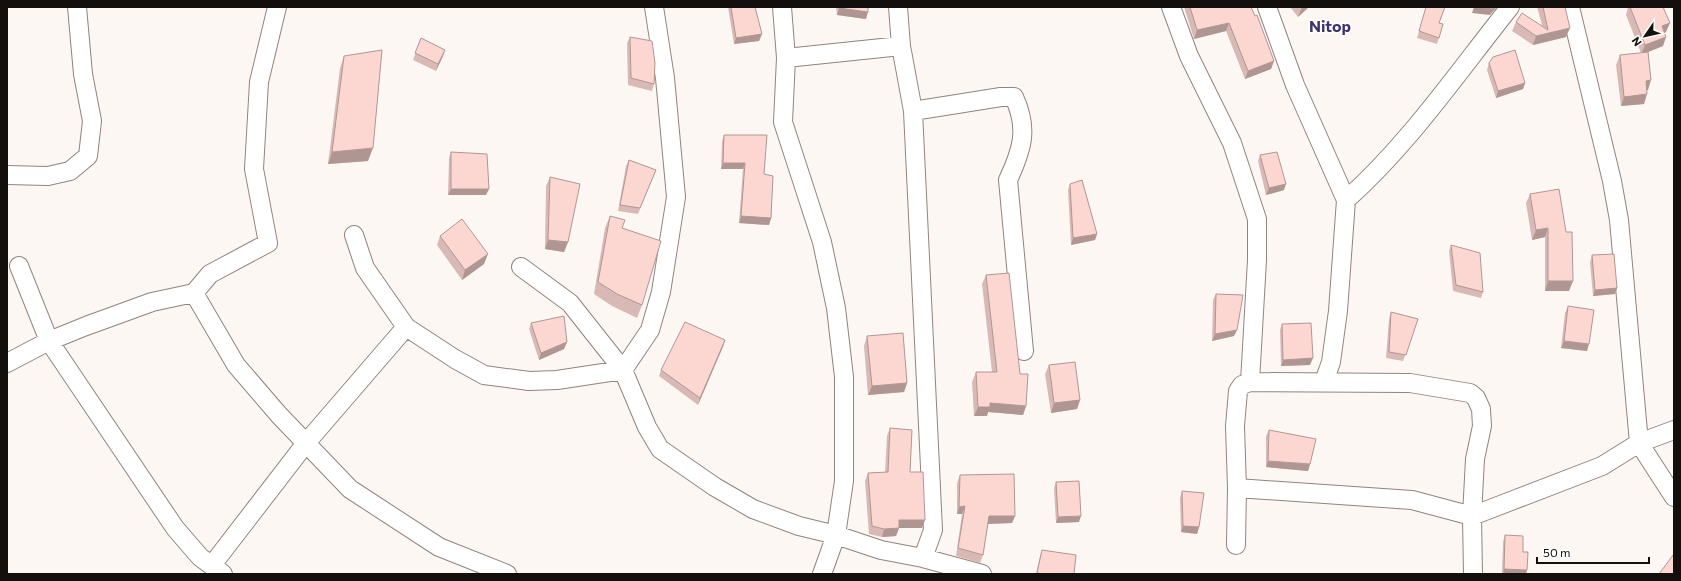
<svg xmlns="http://www.w3.org/2000/svg" width="1681" height="581" font-family="Commissioner,sans-serif">
	<style>
		.lines { fill: none; stroke-linecap: round; stroke-linejoin: round }
		.minor-casing { stroke: #91847d; stroke-width: 20 }
		.minor { stroke: #fff; stroke-width: 18 }
		.wall { fill: #d9b9b5 }
		.shaded-wall { fill: #b09693 }
		.building { fill: #fcd7d2; stroke: #b09693 }
		.labels { text-anchor: middle; stroke-width: 3.5; stroke-linejoin: round; paint-order: stroke }
		.district-label { font-size: 16px; font-weight: bold; fill: #3e3370; stroke: #fff }
	</style>
	<rect width="100%" height="100%" fill="#fdf7f4"/>
	<g class="lines">
		<g class="minor-casing">
			<path id="minor" d="M782,7l4,51 -3,64 39,120 14,66 8,69v104l-8,54 -14,39
				M1171,7l18,49 43,87 25,76v41l-7,122
				M1267,7l28,78 51,115 -8,111 -7,51 -7,20
				M786,58l115,-12
				M913,111l88,-14h13c15,32 8,53 -6,83l16,171
				M7,175l41,1 22,-5 18,-15 4,-35 -9,-47 -6,-67
				M1346,200c63,-56 112,-128 164,-193
				M354,235l11,33 41,59 49,32 29,16 45,6 28,-1 66,-10 27,-40 11,-38 15,-95 -11,-119 -11,-71
				M19,266l30,75 126,187 25,29 23,17
				M521,267l49,36 53,67 24,57 13,22 55,38 38,22 46,17 37,9 45,15 42,8 10,-28 -20,-419 -12,-65 -3,-39
				M194,293l42,72 43,50 71,74 89,58 68,27
				M7,363l42,-22 37,-15 66,-24 42,-9 16,-19 58,-31 -14,-74 5,-87 18,-75
				M1674,430l-35,13 35,54
				M1236,545l1,-57 175,12 60,16 3,-57 7,-33 -1,-17 -5,-11 -6,-5 -60,-10 -160,-1 -8,3 -4,6 -3,35 2,62
				M923,558l59,16
				M212,565l94,-122 100,-116
				M1473,574l-1,-58 130,-50 37,-23 -20,-223 -7,-39 -42,-174"/>
		</g>
		<use href="#minor" class="minor"/>
	</g>
	<path class="wall" d="M728,7h27l7,27 -3,7 -25,3z
		M836,7h32l-2,12 -29,-4z
		M1184,7h67l23,54 -3,8 -26,10 -19,-48 -32,8z
		M1290,7h19l-11,10z
		M1426,7h19l-6,16 4,1 -6,20 -20,-6z
		M1537,7h28l1,30 -33,8 -21,-14 4,-9 26,3z
		M1628,7h35l3,25 -1,1 -2,13 -16,6 1,38h-1l-3,14 -23,2 -5,-41 4,-10 21,-2 -15,-38z
		M630,37l24,47 -2,7 -24,-6 -1,-42z
		M421,38l24,12 -2,6 -7,15 -23,-11z
		M344,56l24,105 -40,3 12,-96z
		M1489,63l36,20 -2,6 -27,9 -9,-28z
		M724,135l40,39 7,44 -2,7 -30,-2 4,-54h-22l1,-28z
		M451,152l35,43h-38l1,-37z
		M1260,155l24,35 -18,5 -8,-34z
		M629,160l27,10 -18,44 -20,-3 8,-45z
		M550,177l18,65 -4,10 -19,-3 1,-63z
		M1070,184l27,50 -2,6 -24,5 -3,-55z
		M1530,194l36,38 3,59h-24v-54l-13,3 -6,-37z
		M610,216l12,12 20,77 -5,13 -25,-12 -18,-12 11,-66z
		M440,236l44,28 -22,16 -25,-35z
		M1451,245l32,47 -2,6 -28,-7 -4,-40z
		M1592,255l25,33 -2,6 -22,2 -3,-34z
		M986,275l34,99 6,32 -3,9 -35,-3 -1,4h-13l-2,-34 4,-10h16l-10,-88z
		M1216,294l21,36 -3,6 -22,5 1,-41z
		M1568,306l19,45 -26,-3 4,-35z
		M1391,312l27,7 -15,42 -17,-3 3,-39z
		M531,323l36,19 -3,7 -25,11 -10,-31z
		M1282,324l28,41 -29,1 -1,-36z
		M867,336l40,47 -3,9 -36,3 -4,-49z
		M725,340l-27,65 -39,-29 2,-6z
		M1049,365l31,35 -3,9 -26,4 -6,-39z
		M890,428l20,44 12,56h-23l-3,8 -14,1 -13,-3 -4,-53 3,-8 17,-1 2,-36z
		M1269,430l41,34 -2,7 -42,-4v-31z
		M960,475l55,41 -3,7 -24,1 -5,31 -3,8 -24,-7 6,-42h-5v-31z
		M1056,482l23,40 -23,1 -2,-35z
		M1182,491l17,36 -2,7 -16,-2 -1,-34z
		M1505,535l18,17 4,18 -1,4h-24l1,-32z
		M1042,550l32,24h-38l4,-18z"/>
	<path class="shaded-wall" d="M1302,7h7l-11,10z
		M1474,7h23l-7,8 -18,-2z
		M839,8l29,4 -2,7 -29,-4z
		M1229,23l-3,8 -32,8 3,-9z
		M1670,23l-4,9 -7,3 3,-9z
		M1570,28l-4,9 -33,8 3,-9z
		M762,34l-3,7 -25,3 2,-6z
		M1666,37l-3,9 -22,9 4,-10z
		M445,50l-2,6 -7,15 2,-7z
		M1274,61l-3,8 -26,10 3,-8z
		M1651,80l-3,10 -6,1 4,-10z
		M1525,83l-2,6 -27,9 2,-7z
		M1647,94l-3,10 -23,2 3,-9z
		M373,148l-5,13 -40,3 4,-12z
		M723,163h22l-2,6h-22z
		M1286,184l-2,6 -18,5 3,-7z
		M451,189h38l-3,6h-38z
		M741,216l30,2 -2,7 -30,-2z
		M1548,228l-3,9 -13,3 4,-10z
		M1097,234l-2,6 -24,5 2,-7z
		M548,240l20,2 -4,10 -19,-3z
		M488,254l-4,10 -22,16 3,-10z
		M1548,281h25l-4,10h-24z
		M1617,288l-2,6 -22,2 2,-6z
		M1237,330l-3,6 -22,5 3,-7z
		M725,340l-2,7 -25,58 2,-7z
		M1564,341l25,3 -2,7 -26,-3z
		M567,342l-3,7 -25,11 2,-7z
		M1313,358l-3,7 -29,1 2,-6z
		M907,383l-3,9 -36,3 4,-9z
		M1080,400l-3,9 -26,4 3,-10z
		M990,403l36,3 -3,9 -35,-3 -1,4h-13l4,-9z
		M1268,461l42,3 -2,7 -42,-4z
		M965,506l-3,8h-5l2,-7z
		M989,516h26l-3,7 -26,1z
		M1081,516l-2,6 -23,1 2,-6z
		M899,520h26l-3,8h-26z
		M1183,526l16,1 -2,7 -16,-2z
		M899,528l-3,8 -14,1 2,-8z
		M1504,569l23,1 -1,4h-23z"/>
	<path class="building" d="M731,7h24l7,27 -26,4z
		M839,7h29v5l-29,-4z
		M1190,7h61l4,9 2,-1 17,46 -26,10 -19,-48 -32,7z
		M1426,7h19l-6,16 4,1 -4,14 -20,-7z
		M1478,7h16l-1,2z
		M1543,7h22l5,21 -34,8 -20,-14 6,-9 26,17z
		M1630,7h33l7,16 -8,3 4,11 -21,8z
		M630,37l22,4 3,22 -1,21 -23,-6z
		M421,38l24,12 -7,14 -23,-11z
		M382,50l-9,98 -41,4 12,-96z
		M1515,50l10,33 -27,8 -9,-28 4,-6z
		M1648,52l3,28 -5,1 1,13 -23,3 -4,-42z
		M724,135h43l-3,39 9,2 -2,42 -30,-2 4,-53h-22z
		M451,152l36,2 2,35h-38z
		M1277,152l9,32 -17,4 -9,-33z
		M629,160l27,10 -16,38 -20,-3z
		M550,177l30,7 -12,58 -20,-2z
		M1082,180l15,54 -24,4 -3,-54z
		M1559,189l7,43h6l1,49h-25v-53l-12,2 -6,-36z
		M610,216l15,4 -3,8 39,13 -19,64 -25,-11 -19,-12z
		M462,219l26,35 -23,16 -25,-34z
		M1451,245l29,8 3,39 -27,-7z
		M1614,254l3,34 -22,2 -3,-35z
		M1009,273l11,101h8l-2,32 -36,-3v4h-12l-2,-35h21l-11,-97z
		M1216,294l27,1 -6,35 -22,4z
		M1568,306l26,4 -5,34 -25,-3z
		M1391,312l27,7 -12,36 -17,-3z
		M564,316l3,26 -26,11 -10,-30z
		M685,322l40,18 -25,58 -39,-28z
		M1311,323l2,35 -30,2 -1,-36z
		M903,333l4,50 -35,3 -5,-50z
		M1075,362l5,38 -26,3 -5,-38z
		M890,428l22,2 -2,42h13l2,48h-26v8l-15,1 -12,-3 -4,-53 20,-1z
		M1269,430l47,9 -6,25 -42,-3z
		M1014,474l1,42h-26l-6,39 -25,-7 7,-42 -6,1 1,-32z
		M1079,481l2,35 -23,1 -2,-35z
		M1182,491l22,2 -5,34 -16,-1z
		M1505,535l18,1v16h5l-1,18 -23,-1z
		M1042,550l34,5 -2,19h-30l-7,-1z
		M1673,555h1v19h-15z"/>
	<g class="labels">
		<g class="district-label">
			<text x="1330" y="32">Nitop</text>
		</g>
	</g>
	<rect width="1681" height="581" fill="none" stroke="#130f0c" stroke-width="16"/>
	<g transform="translate(1645 36) rotate(236)" stroke="#ffffff" stroke-width="3" paint-order="stroke">
	<path d="M0-3L7 15L0 10L-7 15Z" fill="#130f0c"/>
	<text y="-6" font-size="11" font-weight="bold" text-anchor="middle" fill="#130f0c">N</text>
	</g>
	<path d="M1537 557v6h112v-6" fill="none" stroke="#130f0c" stroke-width="2"/>
	<text x="1543" y="557" font-size="12" fill="#130f0c" stroke="#ffffff" stroke-width="3" paint-order="stroke">50 m</text>
</svg>
